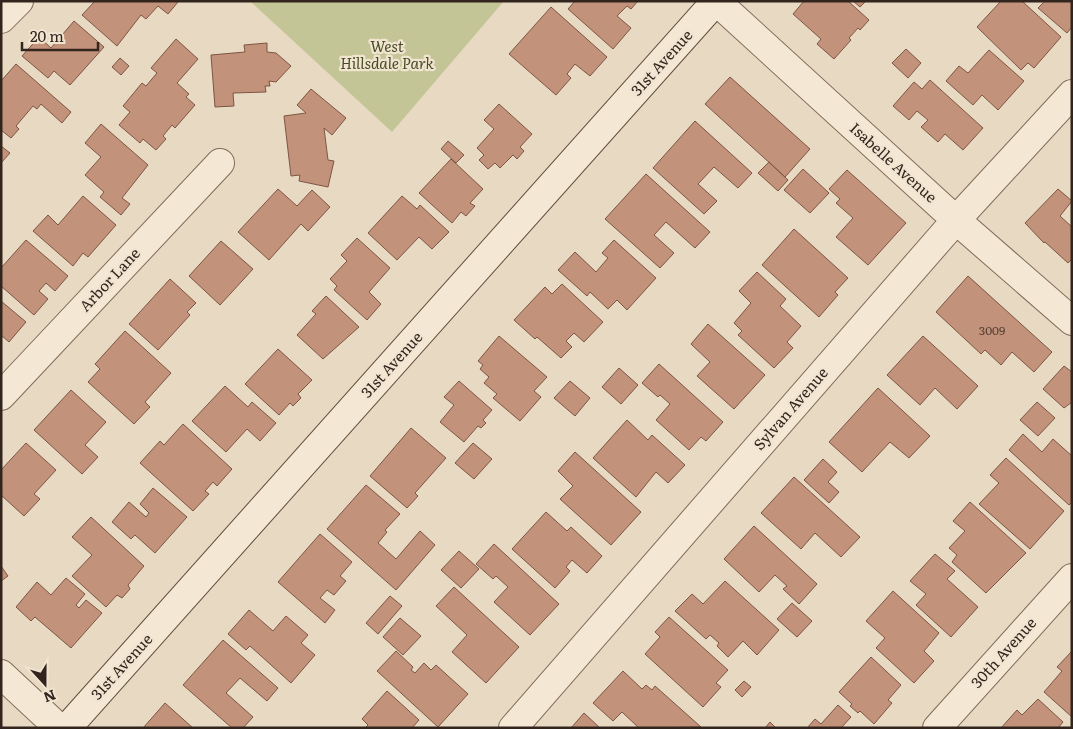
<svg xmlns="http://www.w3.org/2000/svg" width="1073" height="729" font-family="Literata,serif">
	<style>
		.green { fill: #c4c597 }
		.building { fill: #c3927b; stroke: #7d5543 }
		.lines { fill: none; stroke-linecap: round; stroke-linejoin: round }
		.street-casing { stroke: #806b5b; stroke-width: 30 }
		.secondary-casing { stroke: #624d3e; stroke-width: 30 }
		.street { stroke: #f4e8d4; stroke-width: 28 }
		.secondary { stroke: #f4e8d4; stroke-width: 28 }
		.labels { text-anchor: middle; stroke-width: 4.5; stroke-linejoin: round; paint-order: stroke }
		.number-label { font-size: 12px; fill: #564035 }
		.park-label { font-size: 15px; font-style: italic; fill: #464c26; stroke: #f1e4d0 }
		.street-label { font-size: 15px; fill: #32251e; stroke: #f1e4d0 }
	</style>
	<rect width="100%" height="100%" fill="#e8d9c2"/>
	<path class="green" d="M250,1h254l-112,131z"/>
	<path class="building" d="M95,1h81l2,1 -10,12 -10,-8 -12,13 -5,-4 -24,31 -35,-31z
		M575,1h63l-7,8 -4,-3 -10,10 14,12 -18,21 -45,-40z
		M804,1h44l21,19 -9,10 -2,-2 -9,10 2,2 -17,19 -17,-15 4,-5 -28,-25z
		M853,1h13l-6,6z
		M1001,1h21l39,36 -27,31 -6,-5 -7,7 -44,-43z
		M1045,1h27v26l-5,6 -29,-25z
		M551,7l56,50 -17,19 -15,-12 -8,10 4,4 -15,17 -47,-41z
		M74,21l30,26 -34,38 -16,-14 -6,7 -26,-22 17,-19 12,11z
		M176,39l22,20 -21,24 12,11 -3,3 9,8 -20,23 -3,-3 -9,11 3,3 -10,11 -13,-11 -3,4 -21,-18 11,-13 -7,-6 19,-23 4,3 11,-13 -6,-5z
		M267,43v9l9,1 15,13 -15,16 -7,-1 1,5h-5l1,6 -33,1 1,13 -19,1 -4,-52 34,-3 -1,-7z
		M906,49l15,14 -13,15 -16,-15z
		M989,50l35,31 -26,29 -16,-15 -9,10 -27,-24 13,-15 9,7z
		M120,58l9,8 -8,9 -9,-8z
		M16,64l55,48 -9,11 -21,-19 -4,5 -4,-3 -17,20 3,3 -8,9 -10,-8v-49z
		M730,77l80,72 -25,28 -80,-73z
		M930,80l53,48 -20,22 -18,-16 -7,8 -17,-15 7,-7 -11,-9 -8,9 -16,-14 21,-24 8,7z
		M311,89l35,29 -14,17 -8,-7 4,32 6,1 -6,26 -29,-6 1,-6 -9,1 -7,-60 22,-3 -9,-8z
		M499,104l33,30 -12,13 4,4 -7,8 -4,-4 -13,13 -5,-5 -7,6 -9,-9 5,-5 -7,-7 17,-19 -10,-9z
		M695,121l57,52 -14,15 -24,-21 -16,17 19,17 -13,13 -51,-46z
		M101,124l47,41 -26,33 8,6 -9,11 -21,-18 4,-5 -19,-17 16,-18 -16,-14z
		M448,141l16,14 -8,8 -15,-14z
		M1,146l9,7 -9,10z
		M451,159l32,30 -13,14 5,3 -9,10 -5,-4 -9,11 -33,-30z
		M769,162l19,18 -10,11 -20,-18z
		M803,169l26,24 -19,20 -26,-23z
		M847,170l59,53 -38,42 -32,-28 17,-19 -17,-15 4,-4 -11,-10z
		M646,174l64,58 -15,16 -29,-26 -12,13 20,18 -14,15 -55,-49z
		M278,189l19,17 15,-16 18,17 -22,24 -7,-7 -32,36 -31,-28z
		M1058,189l14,12 -12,15 12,11v32l-4,4 -23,-21 -1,1 -19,-20z
		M83,196l33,29 -28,32 -5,-4 -10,13 -40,-35 15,-16 10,10z
		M402,196l15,13 3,-4 29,27 -17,17 -13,-12 -22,23 -29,-27z
		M794,229l54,49 -13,14 3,3 -19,22 -57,-52z
		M357,238l33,30 -21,24 12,12 -14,16 -33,-30 3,-4 -7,-7 17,-18 -6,-6z
		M26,240l42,36 -13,15 -9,-8 -7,8 9,8 -14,16 -33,-29v-18z
		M614,240l42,38 -29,32 -10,-10 -9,9 -18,-17 -3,4 -29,-26 17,-18 21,20 12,-14 -6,-5z
		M221,241l32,28 -33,36 -31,-29z
		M757,272l29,27 -6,7 21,20 -14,16 6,6 -19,20 -36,-33 4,-4 -8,-8 17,-20 -12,-12z
		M968,276l84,76 -18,20 -22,-20 -11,13 -16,-15 -4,4 -45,-42z
		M170,279l26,24 -9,9 3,3 -32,35 -29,-26z
		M562,284l41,38 -19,20 -10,-9 -8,8 6,6 -11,11 -24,-21 -2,2 -21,-19 31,-33 7,7z
		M326,296l33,31 -36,32 -26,-24 19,-21 -4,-3z
		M1,301l25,21 -17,20 -8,-7z
		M708,324l57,51 -31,34 -37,-33 13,-14 -19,-18z
		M125,331l46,42 -26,29 5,5 -16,17 -46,-42 12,-13 -5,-5z
		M499,336l48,41 -13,14 7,6 -21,24 -27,-23 4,-4 -13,-11 5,-6 -9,-8 3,-4 -5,-4z
		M923,336l55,50 -21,23 -22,-21 -15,17 -33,-30z
		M278,349l34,31 -14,14 3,4 -8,8 -3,-3 -11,12 -34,-31z
		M659,364l64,58 -17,19 -5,-4 -12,13 -33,-30 14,-16 -10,-9 -2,2 -16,-14z
		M1064,366l8,6v30l-8,6 -21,-19z
		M619,368l19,17 -17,19 -19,-17z
		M459,381l33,29 -9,10 3,3 -5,5 -3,-2 -14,16 -24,-20 14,-17 -10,-8z
		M570,381l20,17 -15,18 -21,-18z
		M225,386l23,21 4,-5 24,21 -16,18 -13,-12 -21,23 -34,-31z
		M878,388l52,48 -21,22 -19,-16 -28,30 -33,-30z
		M71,390l35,32 -21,23 13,12 -16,17 -48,-44z
		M1037,402l18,16 -17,18 -18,-16z
		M627,420l21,20 4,-5 33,30 -17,18 -12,-11 -20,25 -43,-39z
		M183,424l49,45 -15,17 -4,-4 -8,9 4,3 -16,17 -53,-48 20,-22 4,4z
		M411,428l35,30 -31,35 3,3 -11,12 -37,-32z
		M1023,434l19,18 11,-13 19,17v46l-3,3 -60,-55z
		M26,443l30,27 -22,24 6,5 -16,17 -23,-21v-25z
		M473,443l19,16 -18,20 -19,-16z
		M575,452l66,60 -30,33 -51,-46 13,-13 -15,-15z
		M1006,458l58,53 -34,38 -51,-45 20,-21 -9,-8z
		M823,459l14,13 -9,10 11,10 -10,11 -25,-23z
		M794,477l66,60 -19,20 -26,-24 -14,16 -40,-36z
		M366,485l34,29 -15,16 2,2 -9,11 18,16 24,-28 15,14 -39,45 -69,-61z
		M153,488l34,29 -32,36 -20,-18 -4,4 -19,-17 17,-20 17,15 3,-4 -9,-9z
		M970,502l56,51 -40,40 -34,-31 5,-7 -8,-7 16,-17 -12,-10z
		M546,512l21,19 4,-4 31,29 -15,17 -15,-13 -6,7 4,4 -15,17 -43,-39z
		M91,517l53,49 -16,19 2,4 -8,9 -5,-3 -11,12 -34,-31 20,-21 -20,-18z
		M754,526l63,58 -18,20 -16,-15 4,-3 -12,-11 -16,17 -35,-33z
		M320,534l32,28 -12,14 6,5 -12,14 -7,-5 -7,8 15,12 -10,13 -47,-41z
		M494,544l65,60 -29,31 -36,-33 14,-15 -12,-11 -3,3 -17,-15z
		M459,551l20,18 -18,19 -20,-18z
		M935,554l20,17 -8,8 31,28 -27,30 -35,-32 10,-11 -16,-13z
		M1,566l7,10 -7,5z
		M66,578l19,16 -9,11 3,3 7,-8 16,13 -31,35 -36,-31 -4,4 -15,-14 21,-25 14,13z
		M725,581l54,49 -22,25 -14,-14 -15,16 -11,-11 2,-3 -9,-8 -4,4 -31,-28 17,-17 11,10z
		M454,587l65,60 -33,36 -34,-31 15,-17 -31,-29z
		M893,591l46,42 -15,18 10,10 -20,22 -38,-35 9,-10 -19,-17z
		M390,596l12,10 -24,28 -12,-11z
		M792,603l20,18 -15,16 -20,-18z
		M249,610l24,21 13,-15 22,19 -7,8 14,12 -24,28 -41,-37 -4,4 -18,-16z
		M669,617l59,53 -12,13 5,4 -18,20 -58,-53 15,-17 -5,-5z
		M400,618l21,18 -18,19 -20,-18z
		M223,640l55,48 -11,13 -27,-23 -14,15 27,24 -10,11h-11l-49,-43z
		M396,651l17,16 -2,3 4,3 9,-10 7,7 5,-5 32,29 -30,33 -61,-56z
		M1072,651v66l-28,-25 18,-21 -5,-4z
		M871,657l30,28 -13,15 4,3 -18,21 -14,-13 -2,2 -8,-7 2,-2 -13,-12z
		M623,671l19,18 4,-4 6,5 3,-4 46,41 -62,1 -17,-16 -9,9 -20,-18z
		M744,681l7,6 -9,10 -7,-7z
		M387,691l32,29 -7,8h-47l3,-3 -6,-6z
		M1038,699l25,23 -5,6h-57l16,-18 5,5z
		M165,703l28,25h-50z
		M838,705l13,12 -10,11h-34l8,-9 6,5z
		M584,713l16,15h-29z
		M770,722l6,6h-11z"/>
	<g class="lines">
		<g class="street-casing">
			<path id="street" d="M716,1l240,219 116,101
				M1,19l18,-18
				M1,396l219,-233
				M1,674l58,54
				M513,728l443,-508 116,-126
				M937,728l135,-150"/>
		</g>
		<g class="secondary-casing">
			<path id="secondary" d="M67,728l649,-727"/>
		</g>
		<use href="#street" class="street"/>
		<use href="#secondary" class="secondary"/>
	</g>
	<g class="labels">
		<g class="number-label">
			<text x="992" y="335">3009</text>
		</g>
		<g class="park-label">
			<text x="387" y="52">West<tspan x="387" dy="17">Hillsdale Park</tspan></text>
		</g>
		<g class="street-label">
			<text transform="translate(662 63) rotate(-48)" y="5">31st Avenue</text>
			<text transform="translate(893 163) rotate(42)" y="5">Isabelle Avenue</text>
			<text transform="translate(110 280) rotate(-47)" y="5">Arbor Lane</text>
			<text transform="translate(392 365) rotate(-48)" y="5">31st Avenue</text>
			<text transform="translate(791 409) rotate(-49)" y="5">Sylvan Avenue</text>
			<text transform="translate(1004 653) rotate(-48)" y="5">30th Avenue</text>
			<text transform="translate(122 667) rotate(-48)" y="5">31st Avenue</text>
		</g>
	</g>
	<rect width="1073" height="729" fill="none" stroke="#32251e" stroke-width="5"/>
	<g transform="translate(45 684) rotate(159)" stroke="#f1e4d0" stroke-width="4" paint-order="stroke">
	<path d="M0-4L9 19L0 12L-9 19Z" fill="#32251e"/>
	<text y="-8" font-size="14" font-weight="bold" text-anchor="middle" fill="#32251e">N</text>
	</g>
	<path d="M22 42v8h76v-8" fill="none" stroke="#32251e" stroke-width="2.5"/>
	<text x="30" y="42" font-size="15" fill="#32251e" stroke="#f1e4d0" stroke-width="4" paint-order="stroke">20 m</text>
</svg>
